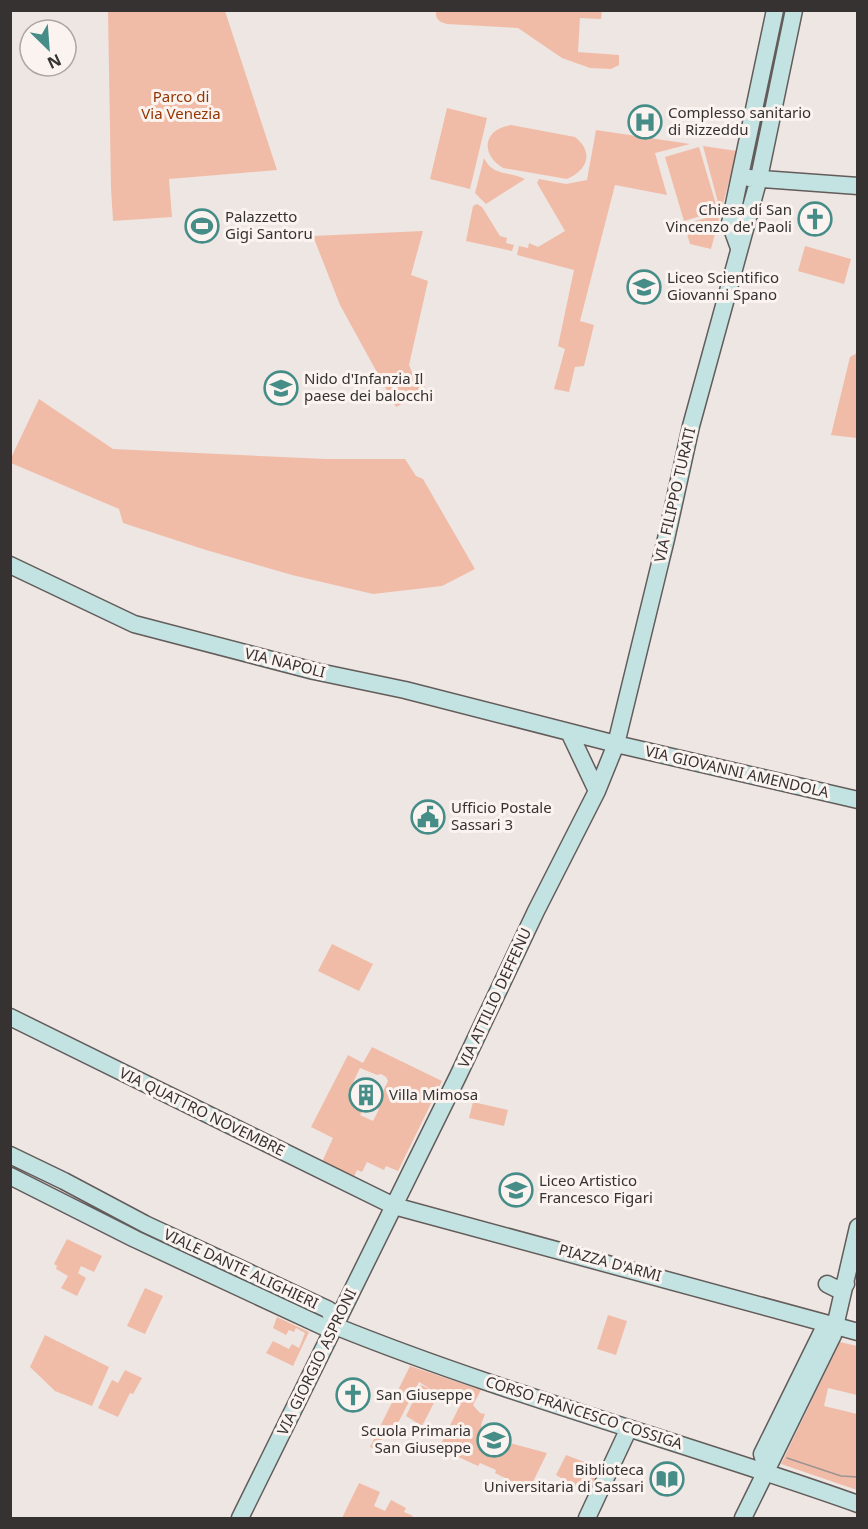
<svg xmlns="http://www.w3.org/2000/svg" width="868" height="1529" font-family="'Noto Sans',sans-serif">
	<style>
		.green { fill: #f1bca7; fill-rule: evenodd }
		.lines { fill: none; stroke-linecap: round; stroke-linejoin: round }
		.secondary-casing { stroke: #635c5a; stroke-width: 19 }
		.secondary { stroke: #c2e3e1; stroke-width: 16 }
		.tram { stroke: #9a9492; stroke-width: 1.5 }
		.labels { text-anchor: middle; stroke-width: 6; stroke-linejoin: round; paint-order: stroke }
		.park-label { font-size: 15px; fill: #933500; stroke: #fbf3f0 }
		.poi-label { font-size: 15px; fill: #353231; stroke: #fbf3f0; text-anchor: start }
		.street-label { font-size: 15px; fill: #353231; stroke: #fbf3f0 }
	</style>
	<rect width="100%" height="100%" fill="#ede6e3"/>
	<path class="green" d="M436,10l166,1 -1,8 -21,-1 -2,34 41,3v10l-8,4 -21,-1 -28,-10 -44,-30 -71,-4c-8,-2 -12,-5 -11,-14z
		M108,11h117l52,159 -108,9 3,38 -59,4 -2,-33z
		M447,108l40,10 -17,71 -40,-10z
		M511,125l64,12c19,15 13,33 -8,42l-64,-11c-23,-14 -20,-39 8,-43z
		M596,130l94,14 -35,9 12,42 -52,-10 -35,136 14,4 -10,41 -9,1 -6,25 -15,-3 11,-40 -7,-3 16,-76 -57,-15 2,-9 9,2 1,-5 9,4 27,-16 -28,-48 2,-4 27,5 21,-4z
		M703,146l34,5 -26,98 -21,-5 -6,-20 37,-10z
		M699,147l19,64 -34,10 -19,-64z
		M484,158c9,19 26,13 41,21l-39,25 -11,-11z
		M477,204l5,3 18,29 7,2 -1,5 8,2 -2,6 -46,-10 7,-35z
		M423,231l-12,44 17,6 -19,84 8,19h7l2,8 -30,15 -56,-102 -27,-69z
		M805,246l46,13 -7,25 -46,-13z
		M857,353v85l-26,-3 19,-78z
		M39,399l74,50 212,10h80l11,17 7,3 52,90 -33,17 -69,8 -81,-19 -86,-25 -83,-27 -4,-14 -108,-46v-5z
		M332,944l41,20 -14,27 -41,-20z
		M372,1047l70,34 -44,90 -12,-5 -2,4 -17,-8 -5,10 -5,-2 -4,9 -25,-16 -4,2 -3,-1 12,-26 -22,-11 37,-72 15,8zM360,1068l17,7 4,-1 5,3 2,4 -13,26 4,2 -6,12 -13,-6 2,-3 -4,-2 2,-4 -7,-6 1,-3 -6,-4z
		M473,1102l35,8 -4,16 -35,-8z
		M67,1239l35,17 -8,16 -13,-6 -3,7 8,5 -9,18 -16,-8 7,-12 -12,-7 1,-3 -3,-2z
		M145,1288l18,8 -18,38 -18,-8z
		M608,1315l19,6 -11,34 -19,-6z
		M277,1317l32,15 -16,34 -27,-13 7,-12 16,8 3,-5 7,4 6,-15 -9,-5 -2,4 -5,-2 -3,5 -13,-7z
		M45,1335l64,32 -17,39 -37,-15 -25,-24z
		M840,1342l17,4v49l-29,-7 -4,18 33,8v76l-76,-26z
		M410,1366l71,24 -8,15 7,8 5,1 -4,11 1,7 6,5 59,16 -18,37 -34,-17 1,-3 -16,-7 -2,3 -39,-18 21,-43 -21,-12 -17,33 -16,-10 15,-31 11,5 -13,-8 -23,45 -8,-2 -11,25 -7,-3z
		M125,1370l17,8 -9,16 -3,-1 -12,24 -20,-9 14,-28 6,3z
		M566,1455l34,13 -13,26 -31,-19z
		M359,1483l21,9 -6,14 11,5 6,-11 15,8 -2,4 9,4 -1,2h-70z"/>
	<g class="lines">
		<g class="secondary-casing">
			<path id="secondary" d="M749,178l109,8
				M739,248l-9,-25 45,-213
				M10,565l124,59 180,47 91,19 211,54 242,56
				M569,732l28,59
				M10,1017l384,189 464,126
				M10,1155l54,26 81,43 180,84 4,2 6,16
				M10,1176l125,63 189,88 11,-1c171,69 349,116 523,178
				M827,1284l10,5 9,-5
				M767,1471l-5,-17 64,-130
				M240,1518l218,-442 78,-165 61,-120 19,-47 50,-205 25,-113 68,-248 35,-168
				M587,1518l42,-90
				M743,1518l90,-183 25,-108"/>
		</g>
		<use href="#secondary" class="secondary"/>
		<path class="tram" d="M787,1458l54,18 17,1"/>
	</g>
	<defs>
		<g id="hospital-ring" transform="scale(1.725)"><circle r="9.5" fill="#fbf3f0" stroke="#468d88" stroke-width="1.5"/><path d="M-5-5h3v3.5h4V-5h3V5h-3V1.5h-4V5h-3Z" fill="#468d88"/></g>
		<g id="church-ring" transform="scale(1.725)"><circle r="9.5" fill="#fbf3f0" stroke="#468d88" stroke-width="1.5"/><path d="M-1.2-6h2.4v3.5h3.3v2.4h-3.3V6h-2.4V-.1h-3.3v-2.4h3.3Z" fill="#468d88"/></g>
		<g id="stadium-ring" transform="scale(1.725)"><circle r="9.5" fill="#fbf3f0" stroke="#468d88" stroke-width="1.5"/><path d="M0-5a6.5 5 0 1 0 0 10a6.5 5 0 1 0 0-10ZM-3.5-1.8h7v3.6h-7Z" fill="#468d88"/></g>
		<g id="school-ring" transform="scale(1.725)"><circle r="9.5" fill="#fbf3f0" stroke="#468d88" stroke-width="1.5"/><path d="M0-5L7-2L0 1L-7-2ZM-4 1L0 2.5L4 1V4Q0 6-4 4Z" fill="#468d88"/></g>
		<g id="civic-ring" transform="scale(1.725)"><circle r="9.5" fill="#fbf3f0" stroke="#468d88" stroke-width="1.5"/><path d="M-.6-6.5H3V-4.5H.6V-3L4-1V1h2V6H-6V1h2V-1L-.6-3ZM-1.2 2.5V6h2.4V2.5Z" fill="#468d88"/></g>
		<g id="building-ring" transform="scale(1.725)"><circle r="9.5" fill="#fbf3f0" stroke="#468d88" stroke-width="1.5"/><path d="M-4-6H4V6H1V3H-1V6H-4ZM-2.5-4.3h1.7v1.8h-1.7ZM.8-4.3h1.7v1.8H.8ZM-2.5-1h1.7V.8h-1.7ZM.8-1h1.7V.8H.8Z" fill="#468d88"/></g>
		<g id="library-ring" transform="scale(1.725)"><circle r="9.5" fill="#fbf3f0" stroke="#468d88" stroke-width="1.5"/><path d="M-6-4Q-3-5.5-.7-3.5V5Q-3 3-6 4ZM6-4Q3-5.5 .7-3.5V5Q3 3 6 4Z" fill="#468d88"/></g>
	</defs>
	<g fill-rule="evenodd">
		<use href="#hospital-ring" x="645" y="122"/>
		<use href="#church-ring" x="815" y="219"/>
		<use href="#stadium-ring" x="202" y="226"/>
		<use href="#school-ring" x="644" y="287"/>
		<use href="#school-ring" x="281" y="388"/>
		<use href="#civic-ring" x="428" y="817"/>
		<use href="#building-ring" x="366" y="1095"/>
		<use href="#school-ring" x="516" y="1190"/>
		<use href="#church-ring" x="353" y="1395"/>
		<use href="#school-ring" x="494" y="1440"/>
		<use href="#library-ring" x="667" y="1479"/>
	</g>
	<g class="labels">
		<g class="park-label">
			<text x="181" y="102">Parco di<tspan x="181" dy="17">Via Venezia</tspan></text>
		</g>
		<g class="poi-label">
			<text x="668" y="118">Complesso sanitario<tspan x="668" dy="17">di Rizzeddu</tspan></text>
			<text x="792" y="215" text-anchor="end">Chiesa di San<tspan x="792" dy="17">Vincenzo de' Paoli</tspan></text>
			<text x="225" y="222">Palazzetto<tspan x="225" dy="17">Gigi Santoru</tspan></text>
			<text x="667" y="283">Liceo Scientifico<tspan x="667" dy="17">Giovanni Spano</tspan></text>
			<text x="304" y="384">Nido d'Infanzia Il<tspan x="304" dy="17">paese dei balocchi</tspan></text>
			<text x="451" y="813">Ufficio Postale<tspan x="451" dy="17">Sassari 3</tspan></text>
			<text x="389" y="1100">Villa Mimosa</text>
			<text x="539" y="1186">Liceo Artistico<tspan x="539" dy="17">Francesco Figari</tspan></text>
			<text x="376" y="1400">San Giuseppe</text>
			<text x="471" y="1436" text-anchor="end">Scuola Primaria<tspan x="471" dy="17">San Giuseppe</tspan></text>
			<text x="644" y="1475" text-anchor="end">Biblioteca<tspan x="644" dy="17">Universitaria di Sassari</tspan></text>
		</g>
		<g class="street-label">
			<text transform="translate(675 495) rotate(-77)" y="5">VIA FILIPPO TURATI</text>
			<text transform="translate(285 663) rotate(14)" y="5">VIA NAPOLI</text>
			<text transform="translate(737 772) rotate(13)" y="5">VIA GIOVANNI AMENDOLA</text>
			<text transform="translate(495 998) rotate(-65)" y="5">VIA ATTILIO DEFFENU</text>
			<text transform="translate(202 1112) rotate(26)" y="5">VIA QUATTRO NOVEMBRE</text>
			<text transform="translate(610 1263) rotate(15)" y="5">PIAZZA D'ARMI</text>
			<text transform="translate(241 1269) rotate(25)" y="5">VIALE DANTE ALIGHIERI</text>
			<text transform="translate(317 1362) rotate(-64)" y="5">VIA GIORGIO ASPRONI</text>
			<text transform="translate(584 1413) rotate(18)" y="5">CORSO FRANCESCO COSSIGA</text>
		</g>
	</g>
	<rect width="868" height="1529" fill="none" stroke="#353231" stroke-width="24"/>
	<g transform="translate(48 48) rotate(155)"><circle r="28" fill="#fbf3f0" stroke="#aca6a4" stroke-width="1.5"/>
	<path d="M0-4.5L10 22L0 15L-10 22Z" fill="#468d88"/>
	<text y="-9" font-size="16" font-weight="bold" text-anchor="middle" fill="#353231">N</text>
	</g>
</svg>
